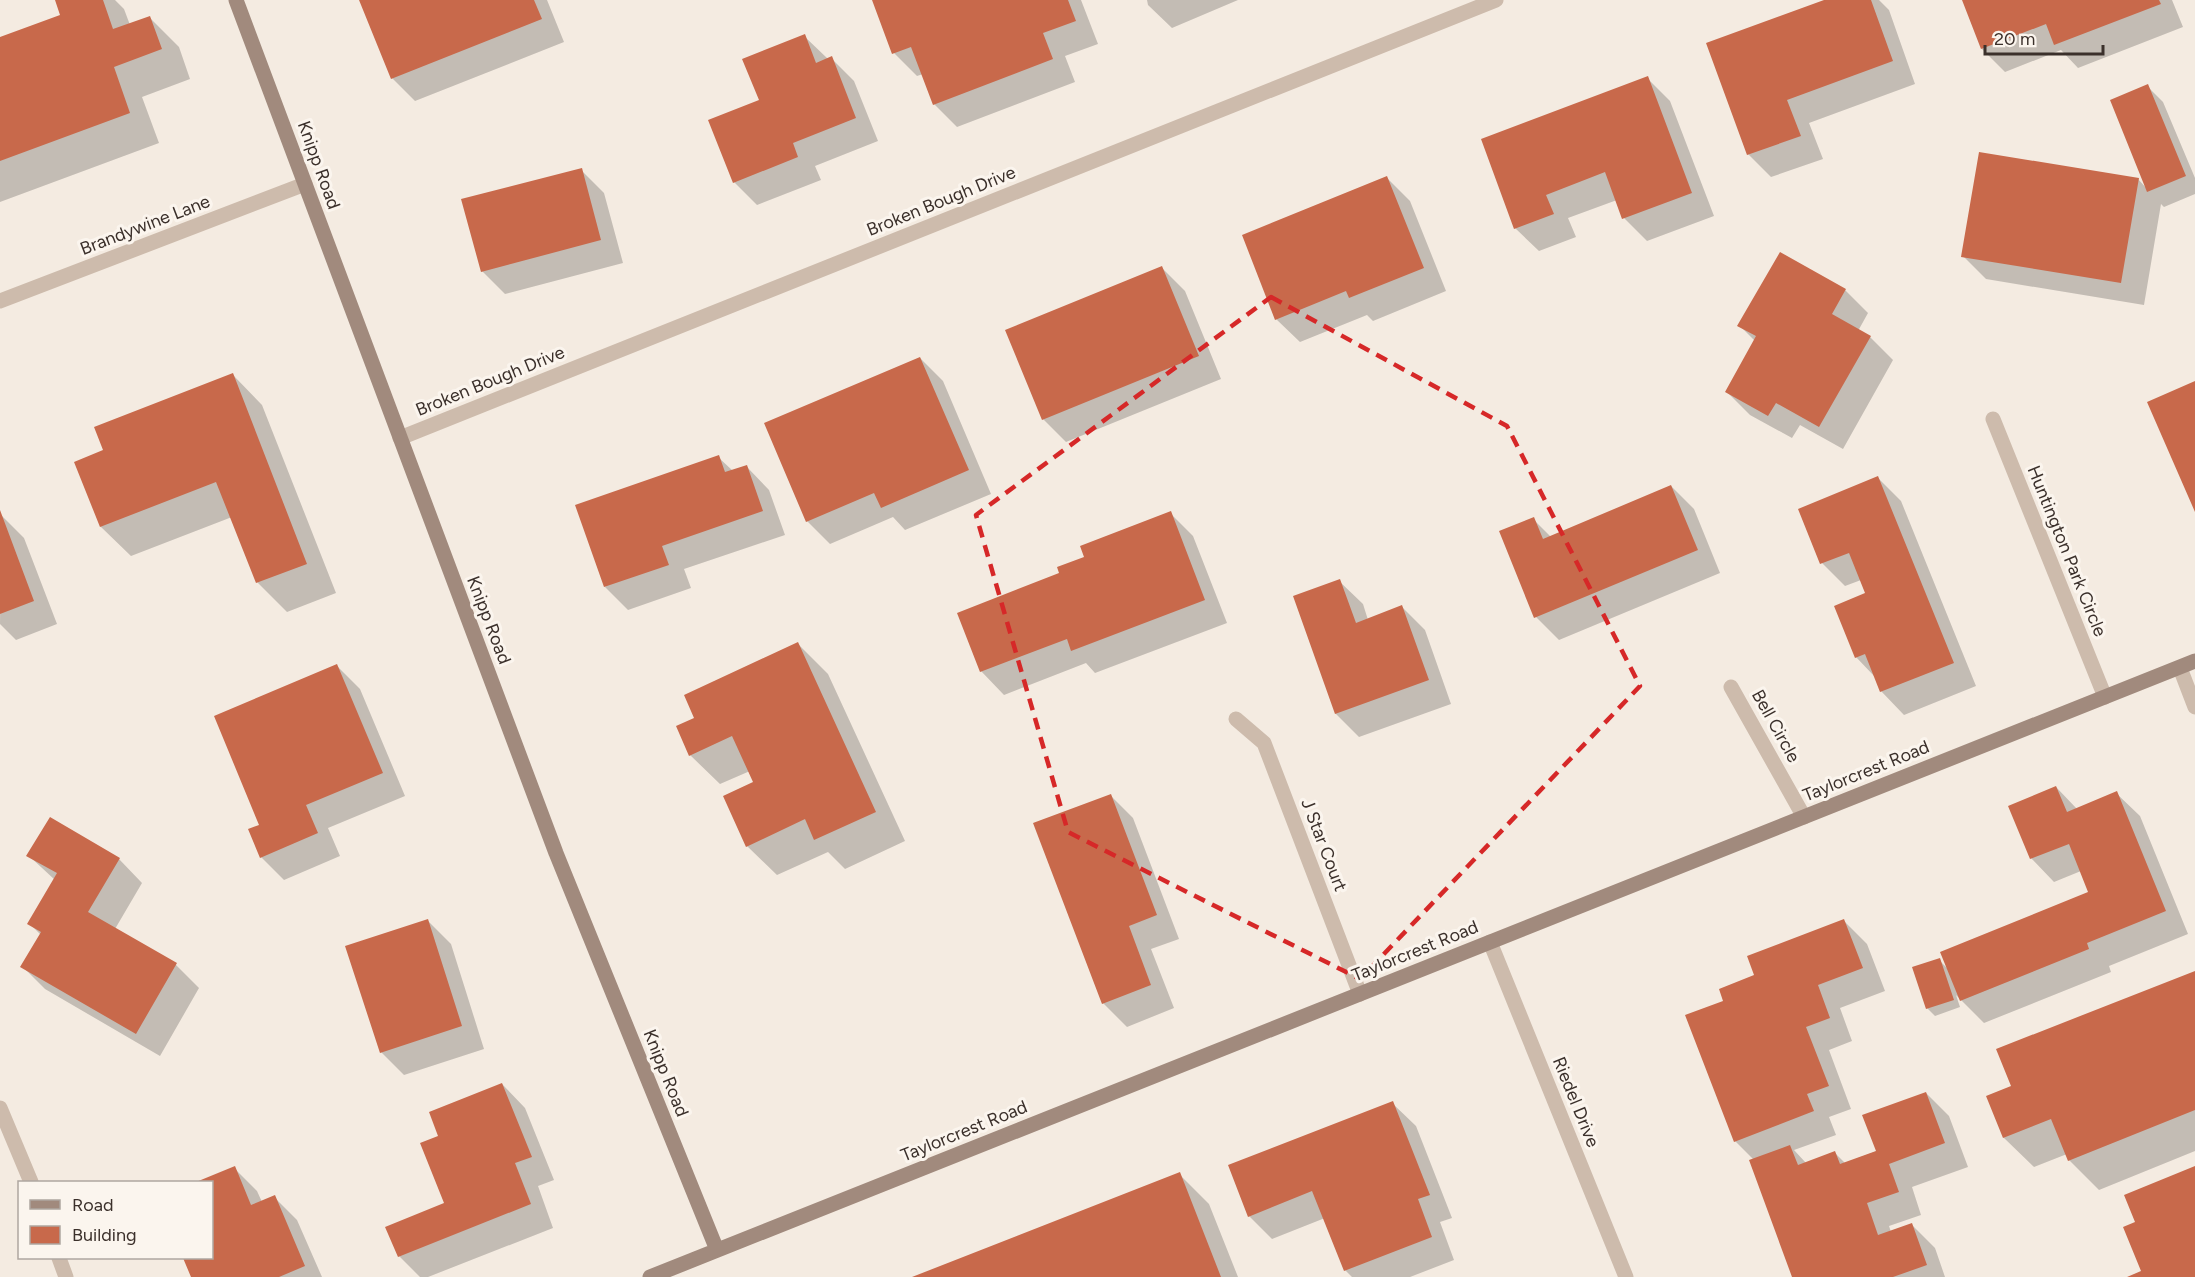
<svg xmlns="http://www.w3.org/2000/svg" width="2195" height="1277" font-family="Figtree,sans-serif">
	<style>
		.shadow { fill: #0003 }
		.building { fill: #c8694b }
		.lines { fill: none; stroke-linecap: round; stroke-linejoin: round }
		.lane { stroke: #cdbbac; stroke-width: 15 }
		.street { stroke: #cdbbac; stroke-width: 15 }
		.secondary { stroke: #a18a7d; stroke-width: 15 }
		.marked { fill: none; stroke: #d62828; stroke-width: 4.5; stroke-dasharray: 12 8; stroke-linejoin: round }
		.labels { text-anchor: middle; stroke-width: 6; stroke-linejoin: round; paint-order: stroke }
		.street-label { font-size: 18px; fill: #3b302b; stroke: #fbf5ee }
	</style>
	<rect width="100%" height="100%" fill="#f4ebe1"/>
	<path class="shadow" d="M56,0h59l9,9 6,16 19,-8 30,30 11,32 -48,18 17,46 -159,59v-163l62,-23z
		M361,0h186l17,42 -149,59 -23,-23z
		M873,0h208l17,44 -33,12 10,26 -118,45 -23,-23 -11,-30 -6,2 -23,-23z
		M1147,0h91l-66,28 -24,-23z
		M1829,0h50l10,10 26,74 -106,39 14,36 -52,18 -23,-23z
		M1963,0h209l11,27 -105,41 -17,-18 -56,22 -23,-23z
		M804,36l24,23 3,-1 23,23 24,60 -63,25 6,14 -64,25 -23,-23z
		M1647,78l23,23 44,115 -67,25 -23,-23 -7,-18 -49,18 8,19 -37,14 -24,-23z
		M2147,86l16,16 32,76v16l-31,13 -3,-3 -17,101 -158,-26 -23,-23 175,-77 9,10z
		M581,170l23,23 19,70 -118,31 -23,-23z
		M1387,178l23,23 36,90 -73,30 -6,-6 -67,27 -24,-23z
		M1162,268l23,23 36,88 -155,63 -23,-23z
		M1845,290l23,23 -10,18 12,6 23,23 -50,89 -43,-24 -8,13 -42,-23 -23,-23 28,-51 -16,-16z
		M920,358l23,23 48,113 -86,36 -12,-13 -63,27 -23,-23z
		M233,375l29,30 74,188 -49,19 -30,-30 -25,-65 -101,39 -30,-29 4,-76z
		M718,457l15,14 13,-5 23,24 16,45 -101,34 7,19 -63,22 -23,-23z
		M1878,478l23,23 75,185 -72,29 -23,-24 -6,-14 -19,-20 11,-63 -6,-14 -16,6 -23,-23z
		M1671,486l23,23 26,64 -161,67 -23,-23 -3,-98 18,18z
		M1170,513l23,23 34,87 -132,50 -9,-10 -82,32 -23,-24 105,-113z
		M1,515l23,23 33,86 -41,16 -16,-16z
		M1339,581l24,23 5,16 34,-13 23,23 26,74 -92,33 -23,-23 -41,-117z
		M798,644l30,30 77,167 -60,28 -17,-17 -51,23 -30,-29 8,-63 -5,-12 -30,13 -30,-29 6,-37z
		M337,666l23,23 45,107 -77,32 12,28 -56,24 -23,-23v-32z
		M2056,787l21,22 39,-16 24,23 48,118 -79,32 2,6 -127,51 -28,-28 4,12 -25,9 -8,-8 12,-48 9,9 142,-76 -9,-22 -27,11 -23,-24z
		M1110,795l23,23 46,121 -28,10 23,59 -47,19 -24,-24z
		M50,819l69,40 23,24 -27,46 61,36 23,23 -39,68 -115,-67 -23,-23 19,-31 -12,-12 26,-43 -27,-25z
		M428,921l23,23 33,105 -80,26 -23,-23z
		M1844,921l23,23 18,47 -45,17 12,33 -23,9 22,59 -22,8 7,18 -42,15 12,13 29,-10 10,10 32,-12 49,-58 23,23 19,51 -56,20 9,28 -32,11 2,6 20,-8 24,24 10,29h-151l-40,-117 -19,-19 -10,-139 31,-26z
		M2195,973v178l-96,39 -30,-30 -2,-6 -33,13 -30,-29 9,-51z
		M502,1084l23,24 29,72 -16,6 15,42 -125,49h-8l-21,-21 47,-52 -6,-67z
		M1392,1103l24,23 36,92 -12,4 14,38 -44,17h-58l-7,-7 -20,-52 -53,21 -23,-23z
		M234,1168l23,23 5,11 12,-5 23,23 25,57h-129l-9,-19h28v-76h-12z
		M1179,1174l30,30 29,73h-322z"/>
	<path class="building" d="M55,0h48l10,29 37,-13 12,33 -48,18 16,46 -130,48v-124l60,-22z
		M359,0h175l8,19 -151,60z
		M872,0h196l8,21 -33,12 10,26 -120,46 -22,-58 -19,7z
		M1824,0h47l22,61 -106,39 14,36 -54,19 -41,-112z
		M1962,0h197l2,4 -107,41 -8,-21 -65,25z
		M805,34l11,29 16,-7 24,62 -63,25 5,14 -65,26 -25,-63 51,-20 -17,-41z
		M1648,76l44,117 -70,26 -17,-47 -59,23 8,19 -40,15 -33,-90z
		M2148,84l38,92 -39,16 -37,-92z
		M1979,152l160,26 -18,105 -160,-26z
		M582,168l19,72 -120,32 -20,-73z
		M1387,176l37,92 -75,30 -3,-7 -71,29 -33,-85z
		M1780,252l66,37 -14,25 39,22 -52,91 -43,-24 -8,13 -43,-24 31,-56 -19,-10z
		M1162,266l37,90 -157,64 -37,-90z
		M920,357l49,113 -88,38 -7,-15 -68,29 -42,-99z
		M233,373l74,191 -51,19 -40,-101 -116,45 -26,-65 29,-12 -9,-23z
		M2195,381v131l-48,-110z
		M719,455l6,17 22,-7 16,46 -101,35 7,19 -65,22 -29,-82z
		M1878,476l76,187 -74,29 -15,-38 -10,4 -21,-52 31,-13 -16,-40 -29,11 -22,-55z
		M1671,485l27,65 -164,68 -35,-87 35,-14 9,22z
		M0,510l34,91 -34,13z
		M1171,511l34,89 -134,51 -4,-12 -87,33 -23,-59 102,-40 -2,-6 27,-10 -4,-11z
		M1340,579l16,44 46,-18 27,75 -94,34 -42,-118z
		M798,642l78,170 -62,28 -9,-21 -59,28 -23,-51 30,-14 -21,-46 -43,20 -13,-30 18,-8 -10,-23z
		M337,664l46,109 -77,32 12,28 -58,25 -12,-29 11,-4 -45,-109z
		M2056,786l11,26 50,-21 49,120 -79,32 2,6 -129,52 -20,-49 148,-60 -19,-48 -39,15 -22,-53z
		M1111,794l46,121 -28,11 22,59 -49,19 -69,-181z
		M50,817l70,41 -32,54 89,51 -41,71 -116,-67 21,-35 -14,-8 30,-51 -31,-17z
		M428,919l34,107 -82,27 -35,-107z
		M1844,919l19,49 -45,17 12,33 -24,9 23,59 -22,8 7,17 -80,31 -49,-127 38,-14 -4,-12 35,-14 -7,-19z
		M1940,958l14,42 -28,9 -14,-42z
		M2195,971v139l-127,51 -17,-42 -48,19 -17,-42 25,-10 -15,-37z
		M502,1083l30,74 -17,6 16,41 -133,53 -13,-30 59,-24 -24,-60 18,-7 -9,-24z
		M1926,1092l19,51 -56,21 10,28 -32,11 11,32 34,-12 15,42 -34,12h-101l-43,-117 41,-15 8,20 37,-14 5,13 36,-13 -14,-36z
		M1393,1101l37,94 -12,4 14,38 -88,34 -32,-80 -64,26 -20,-52z
		M235,1166l16,39 24,-10 30,71 -26,11h-88l-8,-19h29v-76h-16z
		M2195,1166v111h-68l14,-6 -18,-44 12,-5 -11,-27z
		M1180,1172l41,105h-309z"/>
	<g class="lines">
		<path class="lane" d="M2180,668l15,39"/>
		<path class="street" d="M0,301l305,-117
			M1993,419l112,278
			M400,438l1096,-438
			M1731,687l73,130
			M1236,719l28,24 96,251
			M1490,942l136,335
			M0,1108l31,74
			M59,1258l7,19"/>
		<path class="secondary" d="M236,0l320,853 161,397
			M650,1277l1545,-616"/>
	</g>
	<path class="marked" d="M1271,297l236,129 133,260 -280,293 -292,-147 -92,-317z"/>
	<g class="labels">
		<g class="street-label">
			<text transform="translate(319 165) rotate(70)" y="6">Knipp Road</text>
			<text transform="translate(941 201) rotate(-22)" y="6">Broken Bough Drive</text>
			<text transform="translate(145 225) rotate(-21)" y="6">Brandywine Lane</text>
			<text transform="translate(490 381) rotate(-22)" y="6">Broken Bough Drive</text>
			<text transform="translate(2067 551) rotate(68)" y="6">Huntington Park Circle</text>
			<text transform="translate(489 620) rotate(69)" y="6">Knipp Road</text>
			<text transform="translate(1776 726) rotate(61)" y="6">Bell Circle</text>
			<text transform="translate(1866 771) rotate(-22)" y="6">Taylorcrest Road</text>
			<text transform="translate(1324 845) rotate(69)" y="6">J Star Court</text>
			<text transform="translate(1415 951) rotate(-22)" y="6">Taylorcrest Road</text>
			<text transform="translate(666 1073) rotate(68)" y="6">Knipp Road</text>
			<text transform="translate(1576 1102) rotate(68)" y="6">Riedel Drive</text>
			<text transform="translate(964 1131) rotate(-22)" y="6">Taylorcrest Road</text>
		</g>
	</g>
	<rect x="18" y="1181" width="195" height="78" fill="#fbf5ee" stroke="#aea6a0" stroke-width="1.5"/>
	<rect x="30" y="1200" width="30" height="9" fill="#a18a7d" stroke="#aea6a0" stroke-width="1.5"/>
	<text x="72" y="1211" font-size="18" fill="#3b302b">Road</text>
	<rect x="30" y="1226" width="30" height="18" fill="#c8694b" stroke="#aea6a0" stroke-width="1.5"/>
	<text x="72" y="1241" font-size="18" fill="#3b302b">Building</text>
	<path d="M1985 45v9h118v-9" fill="none" stroke="#3b302b" stroke-width="3"/>
	<text x="1994" y="45" font-size="18" fill="#3b302b" stroke="#fbf5ee" stroke-width="4.5" paint-order="stroke">20 m</text>
</svg>
